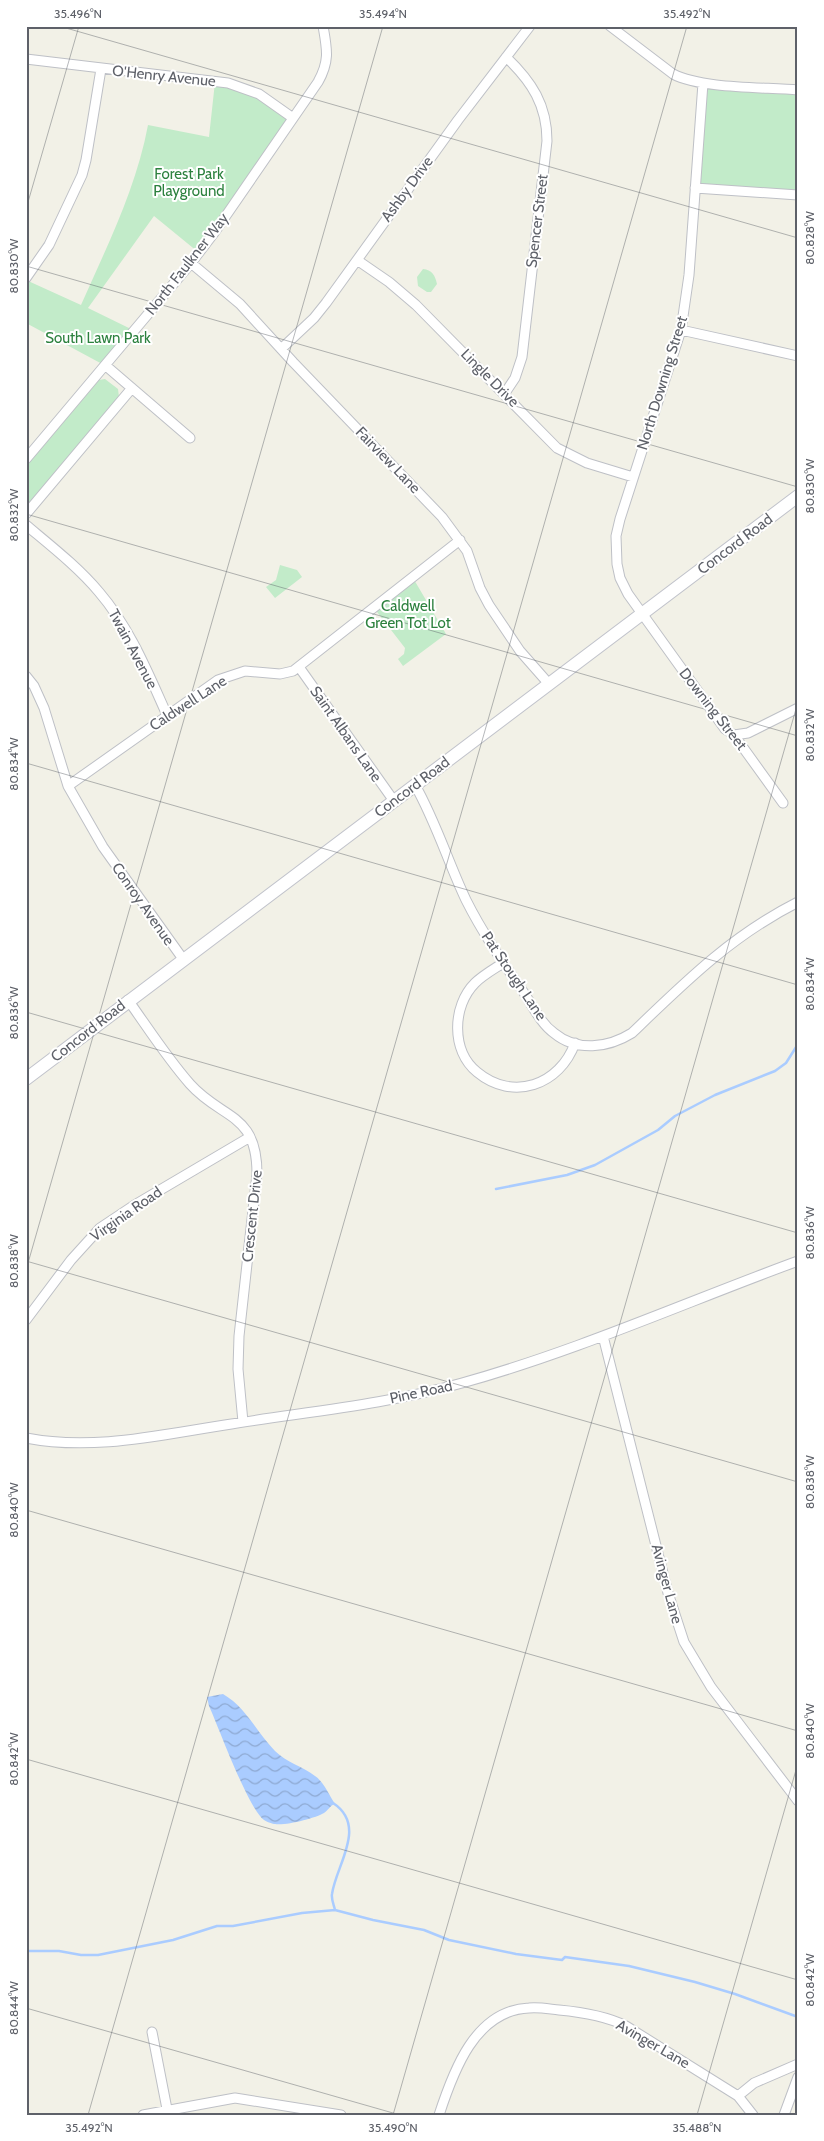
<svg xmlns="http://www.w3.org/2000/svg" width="824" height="2141" font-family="Cabin,sans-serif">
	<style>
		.green { fill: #c2ebc9 }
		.water { fill: url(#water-waves) }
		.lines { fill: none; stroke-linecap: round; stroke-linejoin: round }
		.stream { stroke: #acf; stroke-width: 2.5 }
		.street-casing { stroke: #bec0c6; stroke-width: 11 }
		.secondary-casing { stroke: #c1c3cb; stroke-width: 14 }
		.street { stroke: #fff; stroke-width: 9 }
		.secondary { stroke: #fff; stroke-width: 12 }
		.ticks { fill: none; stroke: #5e6169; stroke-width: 1; stroke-opacity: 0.45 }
		.labels { text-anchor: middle; stroke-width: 4; stroke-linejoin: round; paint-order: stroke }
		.street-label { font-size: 15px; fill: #5e6169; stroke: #fff }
		.park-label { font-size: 15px; fill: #2c813e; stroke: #fff }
		.neatline { fill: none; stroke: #5e6169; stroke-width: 2 }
		.ticks-label { font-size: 12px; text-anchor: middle; fill: #5e6169 }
	</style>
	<defs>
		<pattern id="water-waves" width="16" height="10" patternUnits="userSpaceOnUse" patternTransform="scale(1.25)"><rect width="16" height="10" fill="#acf"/><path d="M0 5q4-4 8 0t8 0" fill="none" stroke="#8ea9d2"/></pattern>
	</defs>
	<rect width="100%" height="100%" fill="#f2f1e7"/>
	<path class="green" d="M215,82l23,4 54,32 -94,134 -44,-36 -66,92 45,22 -29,35 -78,-42v-43l55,25c26,-59 55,-116 67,-180l61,12z
		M705,85l93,6v103l-101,-7z
		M423,269c9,1 12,6 14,15l-6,8h-4l-9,-6 -1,-9z
		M105,379l13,10 1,8 -93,110v-41l73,-86z
		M280,565l17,5 5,7 -27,21 -9,-11 10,-7z
		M413,578l33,56 -43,32 -5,-7 6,-5 1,-6 -31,-40z"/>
	<path class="water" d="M223,1694c24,14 33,38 52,57 12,12 27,15 40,25 9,6 14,19 20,28 -6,2 -6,6 -11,9 -8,5 -39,13 -49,11 -2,0 -8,-2 -11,-4 -16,-12 -45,-92 -55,-114l-2,-9z"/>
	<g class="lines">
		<path class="stream" d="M496,1189l71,-14 28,-10 63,-35 17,-14 40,-21 60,-24 11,-8 12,-19
			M333,1803c35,23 3,62 -1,91 -1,5 2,11 3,16
			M26,1951h33l22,4h17l75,-15 44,-14h16l69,-13 33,-3 38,10 51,10 25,10 67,14 46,6 3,-3 64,9 66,16 40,12 63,23"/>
		<g class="street-casing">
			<path id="street" d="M610,26l63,48c29,15 91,13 125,16
				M26,59l202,24 31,11 34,24
				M703,83l-14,192 -8,55 -61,189 -4,17 1,28 3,14 8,16 97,135 9,6 49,68
				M695,188l103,7
				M357,260l32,22 27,23 141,143 30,15 46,14
				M191,263l49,41 53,58 149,155 25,34 13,37 9,17 31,46 29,33
				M26,278l23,-33 33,-70 4,-15 15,-91
				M681,330l117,26
				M281,349l33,-31 12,-15 132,-183 72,-94
				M105,365l85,73
				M505,393l10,-15 7,-21 25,-216c0,-36 -15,-59 -41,-84
				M26,459l165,-196 23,-30 104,-151c12,-21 9,-33 5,-56
				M26,514l106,-126
				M26,525c25,21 52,42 73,67 31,36 49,81 68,123
				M299,667l95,134
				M26,676l8,10 10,22 24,78 35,61 80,112
				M734,735l14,-2 50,-25
				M415,785c21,37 33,77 51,115 16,32 36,61 56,90 10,14 18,33 32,43 23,19 54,15 78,0 53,-51 99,-97 166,-131
				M68,786l150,-106 27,-9 35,3 13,-3 167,-131
				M503,963c-9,6 -20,12 -28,20 -23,23 -24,68 2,89 36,30 83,13 98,-29
				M128,1000c20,28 39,58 62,84 32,36 67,28 67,90l-18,162 -1,33 5,53
				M26,1320l45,-60 29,-32 33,-22 117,-69
				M603,1336l65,257 16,49 27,45 87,114
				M26,1438c67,13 133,-3 199,-13 79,-13 160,-20 237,-42 115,-32 224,-81 336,-122
				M152,2032l15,77
				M738,2096l16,-13 44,-19
				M143,2115l92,-17 106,17
				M439,2115c14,-43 36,-105 90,-107 10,-1 20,1 30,2 22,2 47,6 67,16l112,70 15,19
				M784,2115l14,-38"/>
		</g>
		<g class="secondary-casing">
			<path id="secondary" d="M26,1079l772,-583"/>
		</g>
		<use href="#street" class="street"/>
		<use href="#secondary" class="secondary"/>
	</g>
	<path class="ticks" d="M59,26l739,212M26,209l53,-183M26,266l772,221M26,514l772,222M26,763l772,222M26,1012l772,221M26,1261l772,221M26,1270l357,-1244M26,1510l772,221M26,1759l772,221M26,2008l374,107M88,2115l599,-2089M393,2115l405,-1413M697,2115l101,-352"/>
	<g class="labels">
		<g class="street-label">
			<text transform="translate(164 76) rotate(6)" y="5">O'Henry Avenue</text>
			<text transform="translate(407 189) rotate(-54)" y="5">Ashby Drive</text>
			<text transform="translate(537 221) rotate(-83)" y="5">Spencer Street</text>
			<text transform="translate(187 264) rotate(-52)" y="5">North Faulkner Way</text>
			<text transform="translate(490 378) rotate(45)" y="5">Lingle Drive</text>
			<text transform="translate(662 383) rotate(-73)" y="5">North Downing Street</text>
			<text transform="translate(388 460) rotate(46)" y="5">Fairview Lane</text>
			<text transform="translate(735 544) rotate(-37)" y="5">Concord Road</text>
			<text transform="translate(133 649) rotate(62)" y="5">Twain Avenue</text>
			<text transform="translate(188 703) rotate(-33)" y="5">Caldwell Lane</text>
			<text transform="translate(713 709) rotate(52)" y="5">Downing Street</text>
			<text transform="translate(346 734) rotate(55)" y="5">Saint Albans Lane</text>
			<text transform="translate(412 787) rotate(-37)" y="5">Concord Road</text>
			<text transform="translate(143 904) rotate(55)" y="5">Conroy Avenue</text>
			<text transform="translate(514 976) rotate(56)" y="5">Pat Stough Lane</text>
			<text transform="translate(88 1031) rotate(-38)" y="5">Concord Road</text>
			<text transform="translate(126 1214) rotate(-35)" y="5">Virginia Road</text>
			<text transform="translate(252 1216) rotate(-84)" y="5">Crescent Drive</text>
			<text transform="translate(421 1392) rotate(-12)" y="5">Pine Road</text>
			<text transform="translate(667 1584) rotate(75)" y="5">Avinger Lane</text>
			<text transform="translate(653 2044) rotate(30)" y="5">Avinger Lane</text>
		</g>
		<g class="park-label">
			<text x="189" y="179">Forest Park<tspan x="189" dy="17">Playground</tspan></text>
			<text x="98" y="343">South Lawn Park</text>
			<text x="408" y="611">Caldwell<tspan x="408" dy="17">Green Tot Lot</tspan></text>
		</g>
	</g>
	<rect width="824" height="2141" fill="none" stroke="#ffffff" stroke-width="55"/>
	<rect x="28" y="28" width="768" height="2086" class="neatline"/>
	<g class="ticks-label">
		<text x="78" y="18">35.496°N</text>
		<text x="383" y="18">35.494°N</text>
		<text x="687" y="18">35.492°N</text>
		<text transform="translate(810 238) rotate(-90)" y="4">80.828°W</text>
		<text transform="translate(14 266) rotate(-90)" y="4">80.830°W</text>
		<text transform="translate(810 486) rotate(-90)" y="4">80.830°W</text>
		<text transform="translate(14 515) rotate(-90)" y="4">80.832°W</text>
		<text transform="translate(810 735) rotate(-90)" y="4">80.832°W</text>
		<text transform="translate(14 764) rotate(-90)" y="4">80.834°W</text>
		<text transform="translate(810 984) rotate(-90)" y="4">80.834°W</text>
		<text transform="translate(14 1013) rotate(-90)" y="4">80.836°W</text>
		<text transform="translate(810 1233) rotate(-90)" y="4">80.836°W</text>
		<text transform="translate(14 1261) rotate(-90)" y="4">80.838°W</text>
		<text transform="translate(810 1482) rotate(-90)" y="4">80.838°W</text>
		<text transform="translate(14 1510) rotate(-90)" y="4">80.840°W</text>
		<text transform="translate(810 1731) rotate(-90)" y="4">80.840°W</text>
		<text transform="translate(14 1759) rotate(-90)" y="4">80.842°W</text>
		<text transform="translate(810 1980) rotate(-90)" y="4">80.842°W</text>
		<text transform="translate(14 2008) rotate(-90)" y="4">80.844°W</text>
		<text x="89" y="2132">35.492°N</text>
		<text x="393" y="2132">35.490°N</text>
		<text x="697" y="2132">35.488°N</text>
	</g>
</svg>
